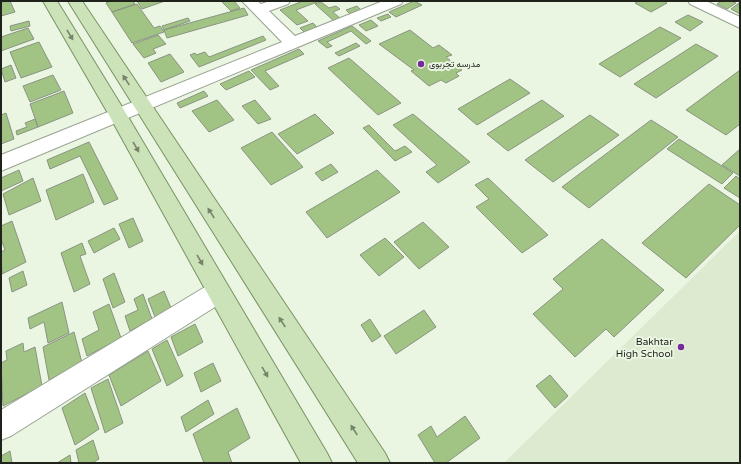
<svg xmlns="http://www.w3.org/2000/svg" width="741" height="464" font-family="'Varela Round',Vazirmatn,sans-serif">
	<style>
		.built { fill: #dcead0 }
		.building { fill: #a1c384; stroke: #8a9483 }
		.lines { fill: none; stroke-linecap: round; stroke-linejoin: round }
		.minor-casing { stroke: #98a290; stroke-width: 2 }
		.major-casing { stroke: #799364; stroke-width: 2 }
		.minor { fill: #fff; fill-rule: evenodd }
		.major { fill: #cce3b9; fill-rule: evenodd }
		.oneway { fill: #76836a }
		.poi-dot { fill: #762b9d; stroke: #eaf5e2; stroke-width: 1.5 }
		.labels { text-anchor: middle; stroke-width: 4; stroke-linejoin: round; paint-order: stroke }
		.far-poi-label { font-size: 9px; fill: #1f231c; stroke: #eaf5e2; text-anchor: start }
		.poi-label { font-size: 10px; fill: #1f231c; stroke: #eaf5e2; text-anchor: end }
	</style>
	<rect width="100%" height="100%" fill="#eaf5e2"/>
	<path class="built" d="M740,231v232h-236z"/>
	<path class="building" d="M10,1l5,11 -14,4v-14z
		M111,1h22l2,3 -23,8 -6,-9z
		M137,1h28l-23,8z
		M221,1h13l6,7 -9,3z
		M303,1h17l-24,9 12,11 -11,4 -17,-15z
		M414,1l8,4 -26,12 -7,-5z
		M639,1h25l3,2 -16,9 -16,-9z
		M722,1h8l6,2 -9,6 -10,-5z
		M321,2l8,6 7,-2 4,3 -7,3 8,7 -6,3 -20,-18z
		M739,3l1,11 -9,-5z
		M137,4l17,24 6,-2 4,6 -32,11 -20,-31z
		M357,6l4,4 -11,4 -4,-4z
		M244,8l4,7 -81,23 -3,-8z
		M388,14l3,3 -10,4 -4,-3z
		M688,15l15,7 -13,9 -15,-9z
		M188,18l2,3 -26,9 -2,-4z
		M371,20l7,6 -12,5 -7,-6z
		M29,21l1,5 -19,5 -1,-5z
		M313,23l6,6 -13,5 -6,-6z
		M352,26l19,15 -5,3 -15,-13 -24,11 5,4 -5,2 -9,-7z
		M660,27l21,11 -61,39 -21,-13z
		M28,28l6,11 -33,12v-14z
		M410,30l23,18 6,-3 13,10 -6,2 16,13 -6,3 3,3 -13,7 -5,-3 -12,6 -18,-15 3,-1 -35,-26z
		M158,35l8,9 -13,5 3,4 -12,5 -11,-14z
		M263,36l3,4 -67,27 -9,-12 5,-2 1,2 9,-3 4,5z
		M39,42l13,25 -31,11 -11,-26z
		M356,43l4,3 -21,10 -4,-3z
		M696,44l22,12 -62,42 -22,-14z
		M299,49l5,5 -39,17 14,15 -9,4 -19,-20z
		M170,54l14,18 -23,10 -13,-19z
		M349,58l52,45 -23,12 -50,-47z
		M11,65l5,13 -11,4 -4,-13z
		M740,70v54l-14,11 -40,-25z
		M249,71l6,6 -29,13 -6,-6z
		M53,75l8,15 -31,12 -7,-16z
		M510,79l20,14 -53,32 -19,-16z
		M64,91l9,22 -35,14 -8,-23z
		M204,91l4,5 -28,12 -3,-5z
		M217,100l17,20 -25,12 -17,-21z
		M255,100l16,19 -13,5 -16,-18z
		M542,100l22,16 -56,35 -21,-17z
		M6,113l8,26 -13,5v-29z
		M315,114l19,19 -37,21 -19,-20z
		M413,114l57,48 -32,21 -12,-11 11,-7 -44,-40z
		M590,115l29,20 -66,47 -28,-22z
		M35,119l3,8 -21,8 -1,-4 11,-4 -2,-4z
		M651,120l27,17 -89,71 -27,-21z
		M369,125l26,26 10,-5 7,6 -17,9 -32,-33z
		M272,132l31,35 -32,18 -30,-37z
		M679,139l54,34 -11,11 -55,-35z
		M89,142l29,57 -14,6 -24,-49 -30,13 -3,-9z
		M740,149v27l-18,-11z
		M331,164l7,8 -16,9 -7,-8z
		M19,170l4,11 -22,10v-13z
		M377,170l23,22 -73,46 -21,-26z
		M83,174l11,28 -38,18 -10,-30z
		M736,176l4,3v19l-16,-10z
		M33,178l8,23 -32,14 -6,-21z
		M488,178l60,57 -26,18 -46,-46 13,-8 -14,-14z
		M709,184l31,21v20l-54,53 -44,-35z
		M133,218l10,23 -14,7 -10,-24z
		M12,221l14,41 -24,12 -1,-22 4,-2 -4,-11v-13z
		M423,222l26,25 -30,22 -25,-27z
		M114,228l6,11 -26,14 -6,-12z
		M385,238l19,19 -25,19 -19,-21z
		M602,239l62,51 -50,47 -8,-8 -31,28 -42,-43 30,-25 -10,-10z
		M82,243l4,11 -6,2 10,28 -16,8 -13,-39z
		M23,271l4,14 -15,7 -3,-14z
		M114,273l11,29 -12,6 -10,-29z
		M164,291l7,17 -16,9 -7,-18z
		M143,294l9,25 -22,12 -5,-15 13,-6 -4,-11z
		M62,302l7,31 -21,10 -4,-21 -14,7 -2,-11z
		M109,304l12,34 -34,18 -5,-17 17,-9 -6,-18z
		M424,310l12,17 -40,27 -12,-18z
		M370,319l11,17 -9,6 -11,-17z
		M195,324l8,18 -25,14 -7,-19z
		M74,332l8,31 -33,17 -6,-33z
		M167,340l16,36 -16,10 -15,-37z
		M23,343l1,9 11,-5 7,39 -39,20 -2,-43 6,-3 -1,-9z
		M148,351l13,30 -40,25 -12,-31z
		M213,363l8,18 -20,11 -7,-19z
		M550,375l18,21 -13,12 -19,-22z
		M108,379l15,44 -18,10 -14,-45z
		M85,393l14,36 -24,16 -13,-37z
		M208,400l6,14 -28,18 -5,-15z
		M237,408l13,30 -22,14 4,11h-28l-11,-29z
		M465,416l15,22 -34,25h-11l-17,-28 13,-9 6,11z
		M93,440l6,19 -7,4h-13l-3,-13z
		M10,451l2,12h-11v-7z
		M70,455l1,8h-14z"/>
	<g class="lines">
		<g class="minor-casing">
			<path id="minor" d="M242,1h15l4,3 9,-3h20l-2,3 -19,7 26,25 88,-35h20l-2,3 -400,167v-16l281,-113z
				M688,1h18l34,16v11l-50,-24z
				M218,281l8,3 4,8 -4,8 -215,136 -10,4v-30l209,-126z"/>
		</g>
		<g class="major-casing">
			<path id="major" d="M43,1h14l67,109 203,343 5,10h-31l-192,-348z
				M68,1h14l303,452 5,10h-32z"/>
		</g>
		<use href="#minor" class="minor"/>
		<use href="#major" class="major"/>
	</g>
	<defs><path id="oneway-solid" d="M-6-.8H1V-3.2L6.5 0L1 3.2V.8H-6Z"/></defs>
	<g class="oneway">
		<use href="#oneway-solid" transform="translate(70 35) rotate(59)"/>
		<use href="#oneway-solid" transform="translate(126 80) rotate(-123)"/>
		<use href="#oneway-solid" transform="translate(136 147) rotate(60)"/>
		<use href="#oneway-solid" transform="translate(211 213) rotate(-123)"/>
		<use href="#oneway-solid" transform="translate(200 260) rotate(60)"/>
		<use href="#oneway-solid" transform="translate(282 322) rotate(-123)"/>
		<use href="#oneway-solid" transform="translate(265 372) rotate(60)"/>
		<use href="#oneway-solid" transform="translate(354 430) rotate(-123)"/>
	</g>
	<g class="poi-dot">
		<circle cx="421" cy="64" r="4"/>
		<circle cx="681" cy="347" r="4"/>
	</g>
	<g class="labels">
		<g class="far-poi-label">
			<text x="429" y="67">مدرسه تجربوى</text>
		</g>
		<g class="poi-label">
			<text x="673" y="345">Bakhtar<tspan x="673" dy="12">High School</tspan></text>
		</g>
	</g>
	<rect width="741" height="464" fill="none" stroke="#1f231c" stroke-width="4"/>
</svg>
